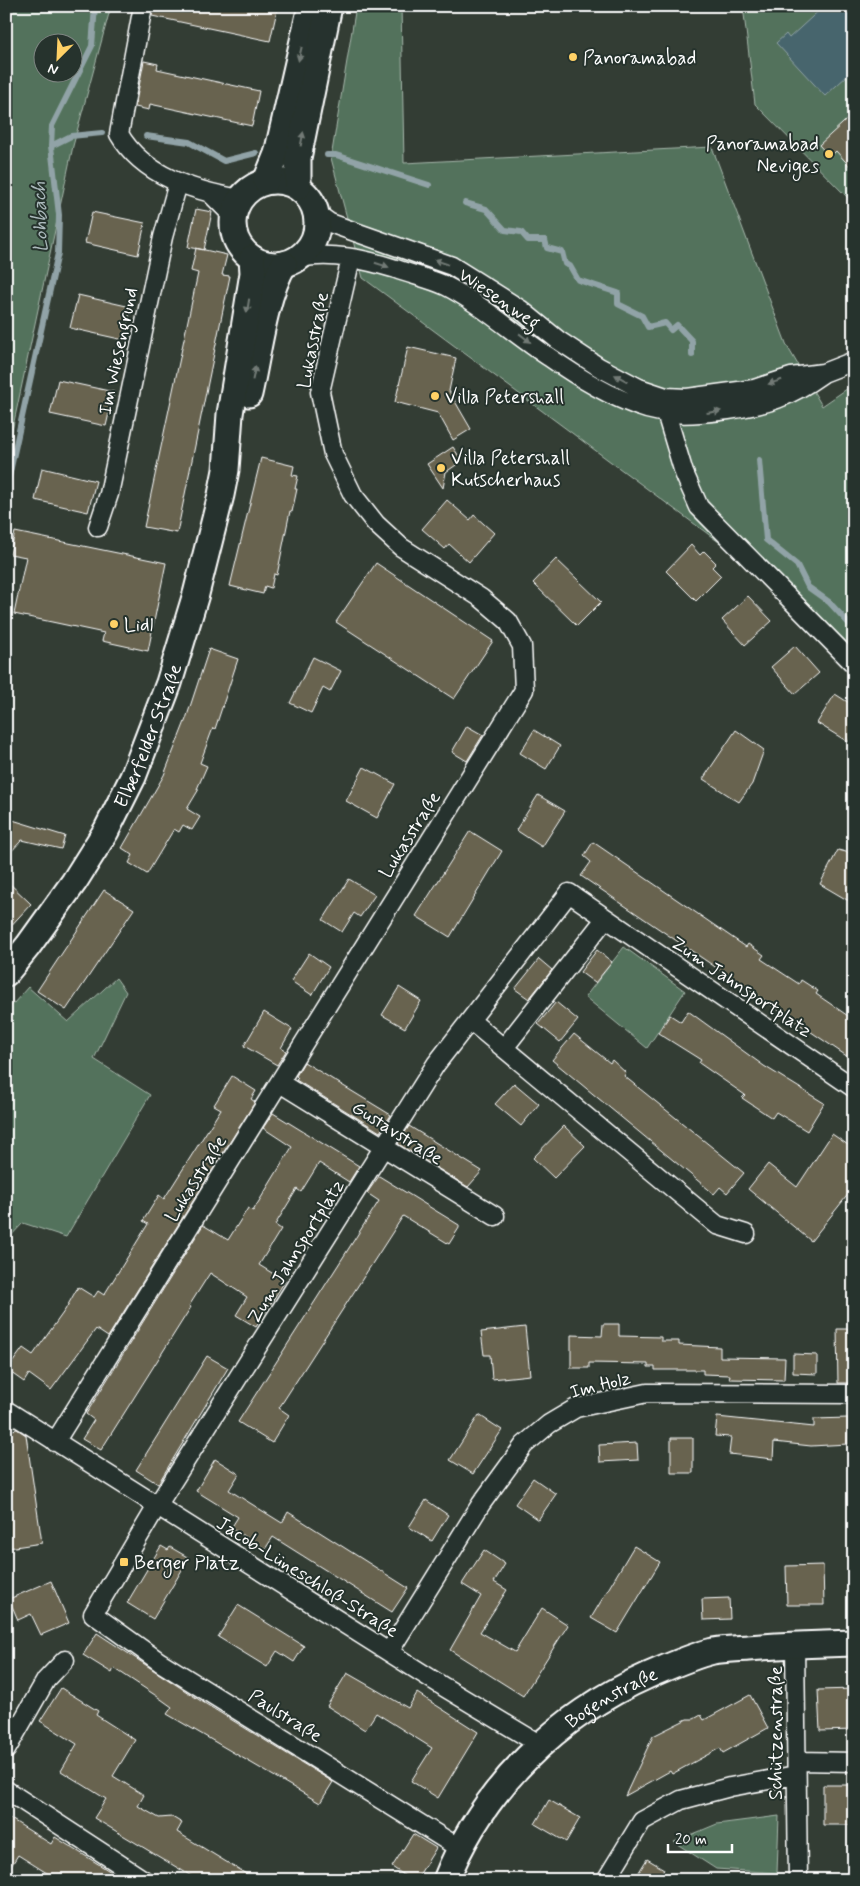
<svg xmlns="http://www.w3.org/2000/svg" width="860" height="1886" font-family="Mynerve,sans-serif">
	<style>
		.green { fill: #52725b; stroke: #a8b8ad; fill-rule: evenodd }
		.water { fill: #47656d; stroke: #91a3a7 }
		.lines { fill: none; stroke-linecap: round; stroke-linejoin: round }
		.stream { stroke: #91a3a7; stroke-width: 6 }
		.building { fill: #676350; stroke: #fff }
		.minor-casing { stroke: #fff; stroke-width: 21 }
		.secondary-casing { stroke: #fff; stroke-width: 29 }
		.minor { stroke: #26332d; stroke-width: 18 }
		.secondary { stroke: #26332d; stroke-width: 25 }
		.oneway { fill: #727a76 }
		.poi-dot { fill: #ffd166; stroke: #26332d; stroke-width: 2 }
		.labels { text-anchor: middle; stroke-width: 4; stroke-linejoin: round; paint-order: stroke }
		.poi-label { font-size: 19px; fill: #fff; stroke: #26332d; text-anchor: start }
		.street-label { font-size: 19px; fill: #fff; stroke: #26332d }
		.water-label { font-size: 20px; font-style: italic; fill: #acbabd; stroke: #26332d }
	</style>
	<rect width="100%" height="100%" fill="#333d34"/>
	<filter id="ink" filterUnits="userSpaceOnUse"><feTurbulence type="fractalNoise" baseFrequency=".02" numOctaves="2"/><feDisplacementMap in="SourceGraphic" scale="10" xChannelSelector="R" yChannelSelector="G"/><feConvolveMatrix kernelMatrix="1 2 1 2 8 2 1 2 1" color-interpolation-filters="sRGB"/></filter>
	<g filter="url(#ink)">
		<path class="green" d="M6,6h105l-38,140 -67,313zM72,42v30h-30v-30z
			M356,6h45l3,157 308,-16 75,199 35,60 32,-22v269l-88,-76 -403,-299 -32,-120z
			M743,6h111v198l-99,-100z
			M624,947l61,44 -38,57 -62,-51z
			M116,978l10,14 -32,67 56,36 -84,142 -43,-14 -17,18v-229l22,-25 40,35z
			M779,1816l-2,57 -61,-4 -42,-27 43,-18z"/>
		<path class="water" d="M824,6h30v75l-6,-6 -23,21 -49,-53 10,-9 3,4z"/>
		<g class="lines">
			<path class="stream" d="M146,136l43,6 35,19 32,-8
				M51,146l20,-10 31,-3
				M327,155h9l93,30
				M465,203l21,6 19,21 16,2 7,8h17l2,8 15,4 3,12 5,2 8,14 40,13v11l24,12 6,11 17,-4 6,7 6,-5 15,16v14
				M759,460l7,80 31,25 11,22 21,15 25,27
				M6,490l52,-237 1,-38 -8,-69 1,-20 40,-80 3,-40"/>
		</g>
		<path class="building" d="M153,6h125l-8,35 -118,-25z
			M144,61l14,3 -1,5 102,22 -7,35 -102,-22 -1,6 -14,-3z
			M854,113v58l-18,-20 -6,6 -11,-12z
			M196,209l16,3 -8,38 -16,-3z
			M92,212l53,11 -7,32 -53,-12z
			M196,248l31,7 -5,20 8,1 -53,257 -33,-6 54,-254 -7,-2z
			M78,295l53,12 -7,33 -54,-12z
			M408,347l48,11 -7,33 22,38 -18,11 -15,-27 -43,-11z
			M58,380l56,12 -8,34 -56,-12z
			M453,447l9,14 -16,11 -3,16 -16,-24z
			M261,458l33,8 -2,9 6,1 -3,13h2l-5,23 -2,-1 -13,64 -3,-1 -3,14 -6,-2 -2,8 -33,-8z
			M42,468l54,13 -8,31 -53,-12z
			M447,500l23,20 4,-5 20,18 -25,29 -20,-18 -4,5 -23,-20z
			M15,532l151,31 -18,88 -46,-10 2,-8 -90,-19 12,-57 -16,-3z
			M691,545l9,10 4,-4 12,12 -4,4 9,9 -25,25 -30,-30z
			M556,559l45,43 -24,24 -44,-43z
			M376,563l117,78 -39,58 -118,-77z
			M748,596l24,25 -27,24 -23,-25z
			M795,646l24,27 -24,21 -24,-27z
			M209,649l29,10 -23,70 -2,-1 -13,35 7,3 -10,23h2l-12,20 13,8 -8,13 -9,-5 -4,7 -5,-3 -27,45 -18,-11 4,-8 -11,-7 42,-73 22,-56z
			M313,657l28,14 -11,21 -7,-4 -12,25 -21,-10z
			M835,694l19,12v26l-6,10 -31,-19z
			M467,726l16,9 -16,26 -15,-9z
			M534,730l26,16 -14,23 -26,-16z
			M736,730l28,20 -12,34 -13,18 -36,-23z
			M364,767l31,17 -18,34 -31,-17z
			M538,795l27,16 -23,36 -26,-17z
			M6,818l59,18 -4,13 -39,-9 -16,17z
			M470,831l32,20 -52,86 -34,-21z
			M593,842l153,105 2,-3 16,11 -3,4 38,25 2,-4 17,11 -2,3 38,26v41l-273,-185 10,-14 -7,-6z
			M838,850l16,4v50l-34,-20z
			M349,879l26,16 -15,22 -6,-4 -12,19 -19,-12z
			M6,880l25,24 -25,27z
			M104,890l30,19 -68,101 -29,-19z
			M597,950l15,12 -17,21 -15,-11z
			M309,953l20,14 -17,28 -21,-14z
			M539,959l13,11 -23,29 -14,-10z
			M399,987l22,14 -16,27 -23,-13z
			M556,1002l22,18 -18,22 -22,-18z
			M688,1011l76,55 60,37 -17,28 -31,-19 -4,6 -30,-20 3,-3 -46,-32 2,-3 -43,-27 12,-18 11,7z
			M264,1012l28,17 -11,19 5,3 -9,14 -33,-19z
			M574,1034l36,29 2,-3 14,13 -2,3 120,97 -17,20 -7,-6 -6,7 -162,-134z
			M304,1062l87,53 -11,17 -84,-52 2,-2 -2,-2z
			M232,1076l24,15 -5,8 4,3 -147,235 -12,-8 -45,61 -22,-16 -5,8 -17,-12 16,-22 10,7 32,-45 13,-23 16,10 4,-6 6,4 44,-71 -5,-3 16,-26 5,4 57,-90 -7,-4z
			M514,1083l25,21 -18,22 -26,-22z
			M273,1113l86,53 -10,16 -30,-19 -18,29 -4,-3 -22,36 6,4 -22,36 26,16 -29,46 -20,-12 11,-18 -37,-24 -21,33 2,1 -90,143 -19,-11 12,-19 -8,-6 117,-189 25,15 20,-32 5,3 39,-64 -29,-19z
			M409,1126l34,21 39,24 -14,16 -70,-43z
			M564,1126l21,20 -31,32 -21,-20z
			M832,1134l22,15v38l-43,54 -63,-52 20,-25 29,23z
			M379,1176l80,49v3l-10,16 -46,-28 -124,192 10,7 -17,28 -34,-21 141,-221 -12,-8z
			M603,1324h16v12l42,1v4h18v4l41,2v10l65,1 -1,22 -55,-1 1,-4 -27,-1v-4h-48v-3h-7v-3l-59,-1v5h-18v-33l31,1z
			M525,1327l5,48 -38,4 -2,-24h-6l-3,-23z
			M837,1329h17v54h-16z
			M793,1354l24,1v19l-24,-1z
			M207,1356l21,12 -70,116 -22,-14z
			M479,1415l23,15 -29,44 -23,-14z
			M717,1417l97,10v-8l34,-1v26l-37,2 -37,-4 -1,17 -44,-5 2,-17 -16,-1z
			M17,1429l9,6 16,108 -34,5 -2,-117z
			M671,1438h22v35h-22z
			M637,1443l1,17 -38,2 -1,-17z
			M215,1459l24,15 -10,16 53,33 6,-11 120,76 -16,24 -119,-75 -8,12 -34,-21 7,-11 -42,-26z
			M533,1478l23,16 -18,26 -23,-16z
			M426,1500l22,15 -16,26 -23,-14z
			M161,1546l7,4 2,-3 19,11 -36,61 -26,-16z
			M634,1546l26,16 -43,71 -26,-15z
			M484,1550l21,14 -11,18 13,8 -27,42 35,20 27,-44 26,17 -45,71 -73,-46 31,-54 -19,-12z
			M823,1565l1,40h-37l-1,-39z
			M51,1581l18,42 -28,12 -10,-21 -13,6 -9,-21z
			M729,1598l1,21 -27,1 -1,-21z
			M238,1605l66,41 -10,16 -17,-11 -10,16 -49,-30z
			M97,1633l104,68 132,81 -13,21 -153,-89 5,-7 -14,-10 -44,-29 -2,5 -29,-18z
			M347,1673l61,35 9,-15 61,39 -40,66 -27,-17 21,-33 -56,-35 -11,17 -38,-24z
			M61,1688l37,23 -2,4 39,25 -22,36 31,19 -6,11 21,12 13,-1 10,6 -5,9 79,48h-58l-104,-62 12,-19 -45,-28 16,-27 -37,-23z
			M854,1689v41l-34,1 -2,-41z
			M750,1695l18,33 -45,25 -3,-5 -48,26 -2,-3 -45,25 28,-60 34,-17h7l7,-4 3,5z
			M823,1785h31v40h-31z
			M549,1800l31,18 -14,24 -31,-18z
			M6,1816l45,28 4,-7 69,43h-66l-40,-25 -12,19z
			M413,1834l23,14 -20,32h-5l-19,-13z
			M647,1859l17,10 -7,11h-23z"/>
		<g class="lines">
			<g class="minor-casing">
				<path id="minor" d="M143,6l-24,128c24,42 75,57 121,65
					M212,195l20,20
					M316,213l14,10 14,5 108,38 68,43 38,31 41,27 40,21 27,9 21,1 67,-9 37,-12 32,-4 31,-12
					M299,258c33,-6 65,1 97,11 16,6 35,10 50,17 37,19 68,48 103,71 27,19 58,38 89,49 28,11 60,8 90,4 41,-6 60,-12 94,-36
					M666,403v10l18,60 15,34 155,157
					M98,527l11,-33 54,-257 15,-54
					M471,1021l246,204 29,9
					M504,1048l101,-129
					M280,1083l215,133
					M6,1410l438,277 95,57
					M55,1442l469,-752 -2,-44 -14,-25 -27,-23 -80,-51 -25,-23 -23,-29 -20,-41 -13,-62 31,-134
					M795,1645l3,235
					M389,1652l92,-148 43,-59 25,-21 27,-16 71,-15 207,1
					M6,1750l40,-70 19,-20
					M798,1761l56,1
					M6,1790l138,90
					M459,1848l-299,-186 -67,-48 64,-108 279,-442 133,-171 285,195
					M606,1880l36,-59 39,-21 49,-13 66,-12"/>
			</g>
			<g class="secondary-casing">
				<g id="secondary">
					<circle cx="275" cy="223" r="42"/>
					<path d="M266,181l11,-27 34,-148"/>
					<path d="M298,187v-29l31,-152"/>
					<path d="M249,394c9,-39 15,-96 35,-130"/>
					<path id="s1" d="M6,973l22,-27 46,-64 32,-51 27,-54 36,-94 27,-89 25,-99 5,-25 4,-56 23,-141 -1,-15"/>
					<path id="s2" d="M446,1880c37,-93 112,-165 203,-205 21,-9 43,-19 64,-24 11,-2 23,-2 35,-3 35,-3 70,-4 106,-5"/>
				</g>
			</g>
			<use href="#minor" class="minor"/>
			<use href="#secondary" class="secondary"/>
		</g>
		<defs><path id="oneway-solid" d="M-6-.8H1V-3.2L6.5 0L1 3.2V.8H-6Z" transform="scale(1.25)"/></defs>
		<g class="oneway">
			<use href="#oneway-solid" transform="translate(300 54) rotate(103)"/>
			<use href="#oneway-solid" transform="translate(302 139) rotate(-79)"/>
			<use href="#oneway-solid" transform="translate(441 262) rotate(-161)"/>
			<use href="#oneway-solid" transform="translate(382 265) rotate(18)"/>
			<use href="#oneway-solid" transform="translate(248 306) rotate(99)"/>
			<use href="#oneway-solid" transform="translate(525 338) rotate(38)"/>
			<use href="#oneway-solid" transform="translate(254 373) rotate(-78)"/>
			<use href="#oneway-solid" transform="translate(621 378) rotate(-152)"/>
			<use href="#oneway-solid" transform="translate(775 382) rotate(162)"/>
			<use href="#oneway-solid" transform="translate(714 412) rotate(-8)"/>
		</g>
	</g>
	<g class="poi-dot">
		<circle cx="573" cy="57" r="5"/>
		<circle cx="829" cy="154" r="5"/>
		<circle cx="435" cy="396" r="5"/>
		<circle cx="441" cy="468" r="5"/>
		<circle cx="114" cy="624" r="5"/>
		<rect x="119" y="1557" width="10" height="10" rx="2.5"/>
	</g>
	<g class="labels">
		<g class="poi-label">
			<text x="583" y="64">Panoramabad</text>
			<text x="819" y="150" text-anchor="end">Panoramabad<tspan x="819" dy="22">Neviges</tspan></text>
			<text x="445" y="403">Villa Petershall</text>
			<text x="451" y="464">Villa Petershall<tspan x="451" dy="22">Kutscherhaus</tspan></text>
			<text x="124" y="631">Lidl</text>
			<text x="134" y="1569">Berger Platz</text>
		</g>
		<g class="street-label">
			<text transform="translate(500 298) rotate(34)" y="7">Wiesenweg</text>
			<text transform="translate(312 340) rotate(-79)" y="7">Lukasstraße</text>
			<text transform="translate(117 351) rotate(-78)" y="7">Im Wiesengrund</text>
			<text dy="7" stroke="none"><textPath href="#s1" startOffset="278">Elberfelder Straße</textPath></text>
			<text transform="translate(409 834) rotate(-58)" y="7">Lukasstraße</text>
			<text transform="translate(742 986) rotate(34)" y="7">Zum Jahnsportplatz</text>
			<text transform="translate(398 1132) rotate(32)" y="7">Gustavstraße</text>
			<text transform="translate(195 1178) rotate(-58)" y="7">Lukasstraße</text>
			<text transform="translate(295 1251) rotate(-58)" y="7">Zum Jahnsportplatz</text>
			<text transform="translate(600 1384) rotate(-14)" y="7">Im Holz</text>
			<text transform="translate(308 1576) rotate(32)" y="7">Jacob-Lüneschloß-Straße</text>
			<text dy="7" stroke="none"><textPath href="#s2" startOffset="252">Bogenstraße</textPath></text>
			<text transform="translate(286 1715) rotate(32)" y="7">Paulstraße</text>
			<text transform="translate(775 1733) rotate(-90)" y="7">Schützenstraße</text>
		</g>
		<g class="water-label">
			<text transform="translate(39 217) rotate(-92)" y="7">Lohbach</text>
		</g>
	</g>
	<rect width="860" height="1886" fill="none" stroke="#26332d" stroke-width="25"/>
	<rect x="12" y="12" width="835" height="1861" fill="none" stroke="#fff" stroke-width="2" filter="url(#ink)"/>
	<g transform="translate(58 58) rotate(204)"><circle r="24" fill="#26332d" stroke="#7d8581"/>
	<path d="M0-4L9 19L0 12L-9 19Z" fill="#ffd166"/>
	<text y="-8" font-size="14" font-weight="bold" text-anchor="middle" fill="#ffffff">N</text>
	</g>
	<path d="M668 1844v8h64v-8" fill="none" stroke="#ffffff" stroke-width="2.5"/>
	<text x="675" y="1844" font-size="15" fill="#ffffff" stroke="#26332d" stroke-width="4" paint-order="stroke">20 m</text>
</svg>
